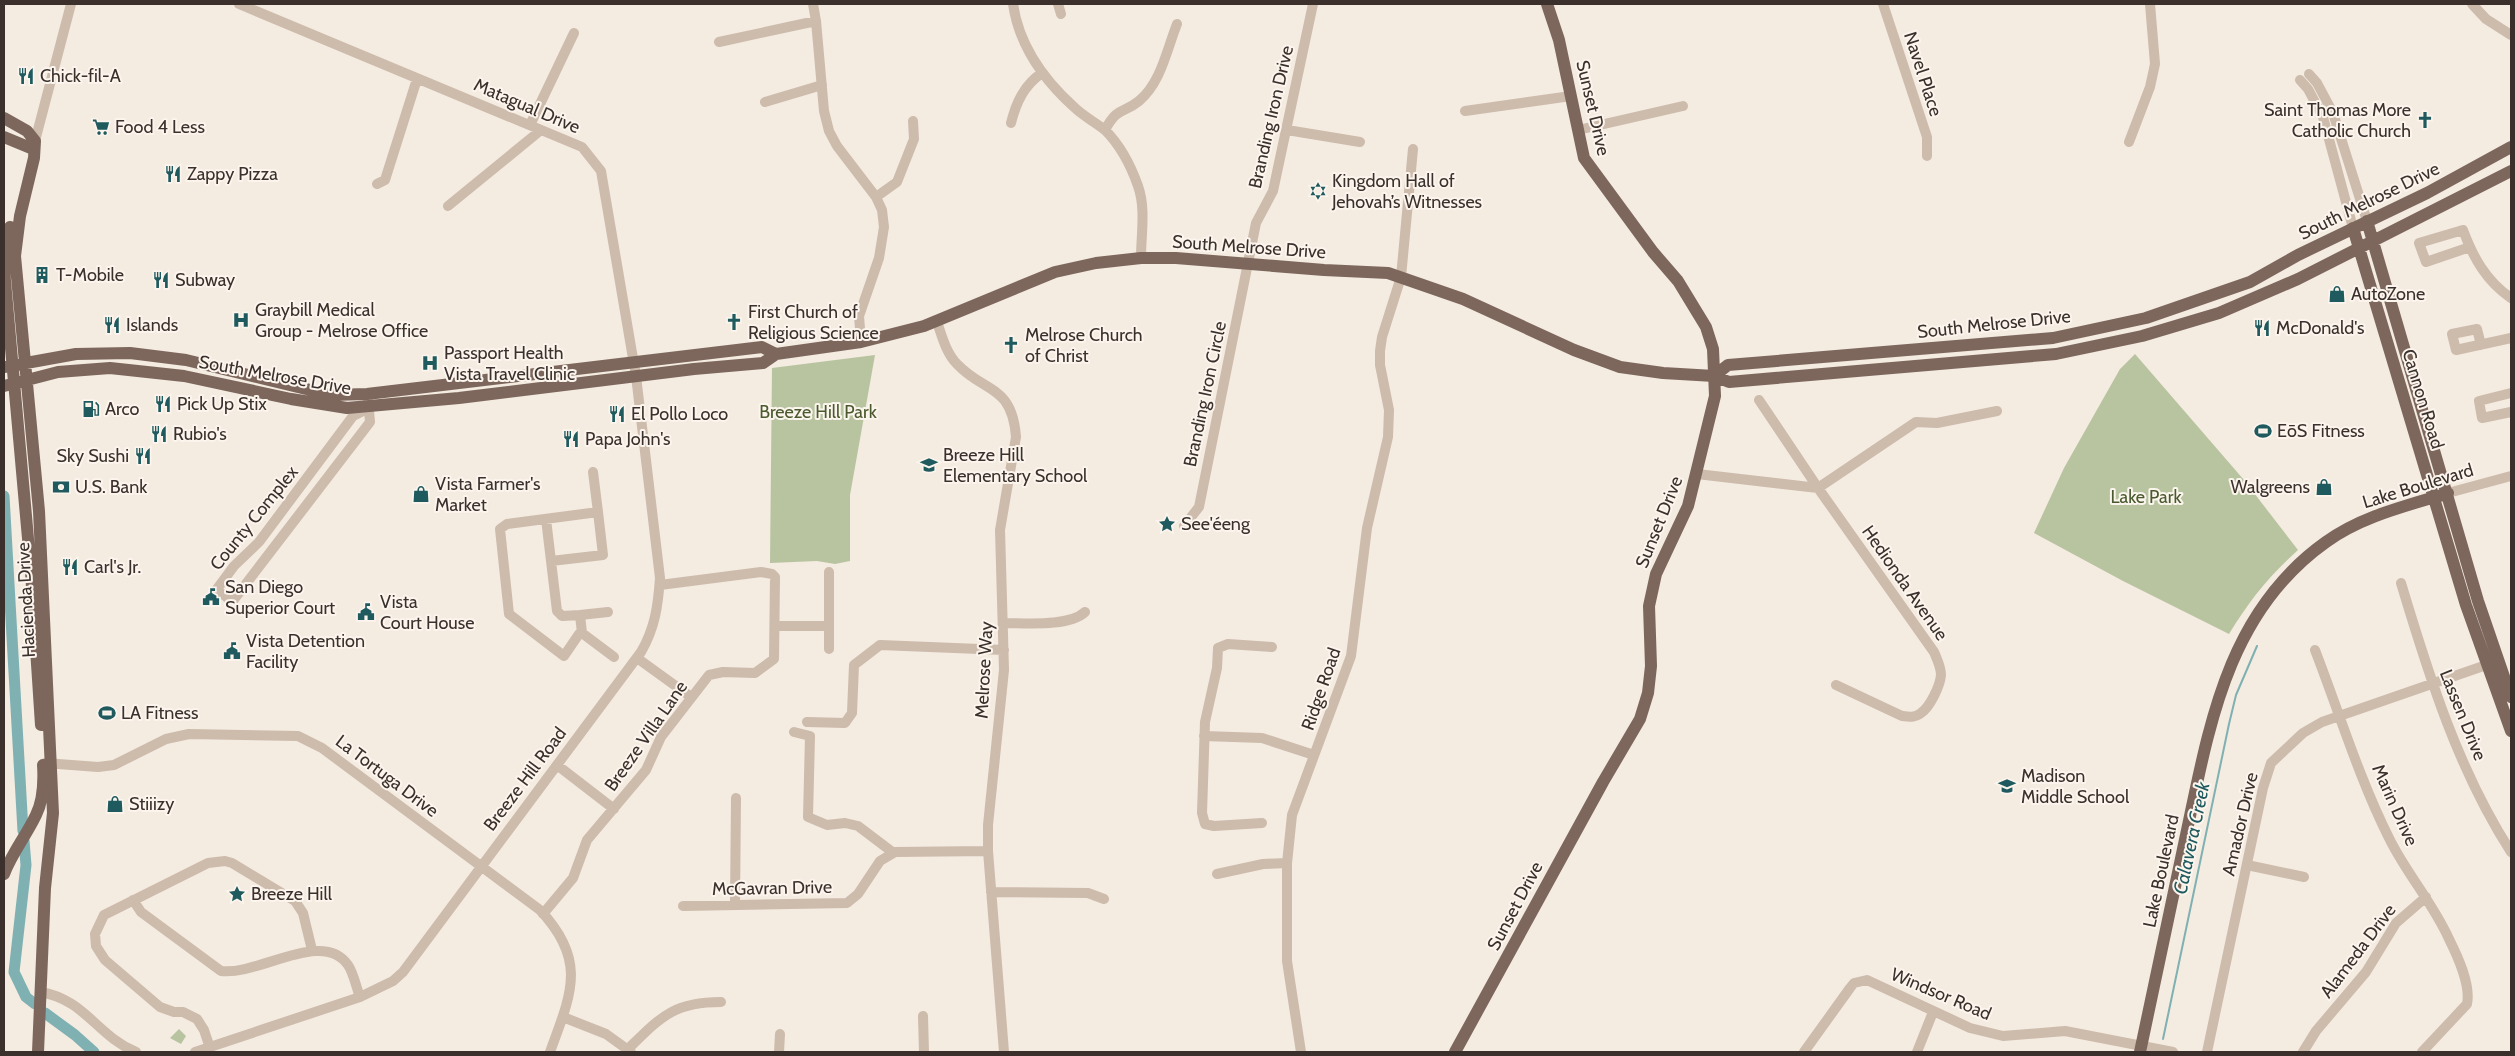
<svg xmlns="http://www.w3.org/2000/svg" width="2515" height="1056" font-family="Cabin,sans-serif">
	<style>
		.green { fill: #b8c4a0 }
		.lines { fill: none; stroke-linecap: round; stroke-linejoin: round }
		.stream { stroke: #7fb0b2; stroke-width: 2 }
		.river { stroke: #7fb0b2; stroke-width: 11 }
		.minor { stroke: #cdbbac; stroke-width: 10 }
		.major { stroke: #7d675c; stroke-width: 12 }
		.labels { text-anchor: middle; stroke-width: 4; stroke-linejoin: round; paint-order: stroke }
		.street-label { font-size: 18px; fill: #3b302b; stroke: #fbf5ee }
		.poi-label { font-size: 18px; fill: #3b302b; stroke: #fbf5ee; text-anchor: start }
		.park-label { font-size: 18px; fill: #4a5a2e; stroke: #fbf5ee }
		.water-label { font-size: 19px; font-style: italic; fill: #1f5a5e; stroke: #fbf5ee }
	</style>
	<rect width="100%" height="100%" fill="#f4ebe1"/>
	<path class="green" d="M2135,354l109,126 54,70c-30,27 -48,50 -69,84l-106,-53 -89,-48 30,-65 56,-99z
		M875,355l-25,140v66l-15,3 -18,-3 -47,2 2,-195z
		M179,1029l7,7 -5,8 -11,-6z"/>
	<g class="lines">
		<path class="stream" d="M2163,1039l66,-315 7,-29 21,-49"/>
		<path class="river" d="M4,496l19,335
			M24,841l2,24 -12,107 12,25 9,7
			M45,1013l30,22 19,17"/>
		<path class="minor" d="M813,4l3,17 8,90 5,20 8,15 39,51 6,13 2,17 -5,31 -20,58 2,26
			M1013,4c6,41 31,76 61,103 9,9 21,15 31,23 15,15 26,36 33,56 8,22 3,49 3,72
			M1058,4l3,10
			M1883,4l44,133v19
			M2472,4l14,15 25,16
			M719,42l97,-21
			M2309,74l8,9 16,30 34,108
			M2300,80l8,9 15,28 30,111
			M765,102l57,-17
			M1465,111l106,-15
			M1011,123c5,-20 13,-38 31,-50
			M530,125l44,-92
			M1105,130c13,-24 18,-16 34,-29 22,-18 28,-52 38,-77
			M1287,130l73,12
			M1578,130l105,-24
			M35,141l36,-137
			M2129,142l21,-55 5,-23 -5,-60
			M377,184l8,-4 32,-101
			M876,197l21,-15 17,-43 -1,-18
			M448,206l93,-76
			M2470,247l-44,15 -7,-19 44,-13c10,27 23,51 48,68
			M937,322c5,14 9,31 20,42 27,29 55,20 59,73l-16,93 4,140 -16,155v26l16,201
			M2481,345l-4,-16 -25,5 4,16 55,-12
			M2511,393l-32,8 3,17 29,-6
			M368,400l2,22 -138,180 -15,-13 17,-23 25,-24 94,-126 16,-8
			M1759,400l59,88 116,164c3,7 7,15 7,23 -1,11 -11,32 -20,38 -6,5 -12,4 -19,3l-66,-31
			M593,472l5,40
			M1697,474l121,14 98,-66 21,1 60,-12
			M2448,493l63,-17
			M546,519l5,42
			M1184,526l15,-19 57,-284 17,-32 40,-187
			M2401,583c28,93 57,187 110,269
			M608,612l-28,3 2,18 32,24
			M580,615l-18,1 -5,-5 -6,-50 52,-6 -5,-43 -91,12 -7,5 9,85 55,42 15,-22 3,-1
			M1004,623c22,0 65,4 81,-11
			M775,626h54
			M829,649v-77
			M2315,650c24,62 44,128 74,188 17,35 44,65 60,101 9,18 22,46 18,65l-45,48
			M637,658l54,39
			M807,722l38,1 7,-10 2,-48 26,-20 124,5
			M794,732l16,4 -2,81 19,8 18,-2 13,3 33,25 4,1
			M1204,736l58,2 52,17
			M45,763l53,4 16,-2 52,-26 23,-5 109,2 24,12 218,162c48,51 31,84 10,142
			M557,765l57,44
			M1262,823l-48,3 -9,-2 -3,-11 3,-91 12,-54 1,-20 10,-4 44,3
			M2247,865l57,12
			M1217,874l46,-10 24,-1
			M991,892l97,1 16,6
			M133,900l8,12 80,59c37,5 102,-43 127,-6 6,9 8,22 12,32
			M735,904l1,-106
			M683,906l164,-3 11,-9 22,-33 15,-9 93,-1
			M543,914l30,-36 14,-38 59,-70 15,-33 48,-62 14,-3 32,1 19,-14 1,-82 -3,-3 -11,-2 -101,13
			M40,992c45,7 57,44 96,60
			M923,1016l1,36
			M563,1017l43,17 25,18
			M210,1048l-6,-18 -7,-11 -14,-7h-9l-14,-5 -55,-47 -9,-14 -1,-12 9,-19 104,-52 17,-2 7,2 63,38 8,12 9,37
			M628,1049c33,-32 45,-47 93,-47
			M195,1052l165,-55 33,-16 10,-9 238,-320c14,-24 17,-46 19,-74l-24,-202 -35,-205 -19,-24 -343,-143
			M779,1052l1,-18
			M1301,1052l-14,-91v-98l5,-48 59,-159 16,-128 21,-91 1,-27 -9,-45v-14l2,-14 19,-60 12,-128
			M1804,1052l46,-64 4,-5 13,-3 103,48 33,8 62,-5 108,21
			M1917,1052l16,-40
			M2207,1052l56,-264 8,-25 32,-30 19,-11 170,-59
			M2303,1052l13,-21 50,-59 30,-49 30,-26"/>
		<path class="major" d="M4,118l23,13 8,10 -1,17 -14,58 -5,40 24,255 14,302 -8,75 -7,164
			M4,137l29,12
			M2367,221l111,380 33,96
			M10,227l-6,35 1,19 26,291 10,153
			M2353,228l113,377 45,126
			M4,367l72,-13 54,-1 56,7 145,35 36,-1 395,-47 14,7
			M1714,376l14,-11 325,-27 93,-20 104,-36 48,-27 129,-62 84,-46
			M4,386l54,-14 52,-4 74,8 107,23 56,9 112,-10 235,-29 69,-6 13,-9 85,-12 63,-16 131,-54 41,-9 45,-5h35l148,12 64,3 75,26 111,51 46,17 43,6 51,3 15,6 327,-28 86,-18 77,-23 79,-34 213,-108
			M4,874c8,-21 22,-38 32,-59 7,-14 8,-34 7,-50
			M1455,1052l148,-270 37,-63 8,-26 3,-27 -2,-60 7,-32 32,-68 27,-110 -2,-47 -7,-22 -28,-46 -25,-29 -69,-94 -25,-118 -12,-36
			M2140,1052c14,-68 29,-135 43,-203 25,-114 40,-234 143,-307 36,-26 80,-36 122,-49"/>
	</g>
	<defs>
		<g id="restaurant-bare" transform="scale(1.35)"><path d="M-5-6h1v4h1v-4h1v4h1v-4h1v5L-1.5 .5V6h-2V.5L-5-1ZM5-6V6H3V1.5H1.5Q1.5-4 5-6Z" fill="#1f5a5e" stroke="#fbf5ee" stroke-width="2.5" paint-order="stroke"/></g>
		<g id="church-bare" transform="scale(1.35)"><path d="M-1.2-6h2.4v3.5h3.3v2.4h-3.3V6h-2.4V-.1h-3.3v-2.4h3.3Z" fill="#1f5a5e" stroke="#fbf5ee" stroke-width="2.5" paint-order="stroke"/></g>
		<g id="supermarket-bare" transform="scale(1.35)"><path d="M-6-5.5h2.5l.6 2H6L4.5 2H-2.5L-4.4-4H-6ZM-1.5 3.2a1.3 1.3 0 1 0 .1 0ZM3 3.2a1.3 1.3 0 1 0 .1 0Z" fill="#1f5a5e" stroke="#fbf5ee" stroke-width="2.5" paint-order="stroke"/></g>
		<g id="synagogue-bare" transform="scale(1.35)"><path d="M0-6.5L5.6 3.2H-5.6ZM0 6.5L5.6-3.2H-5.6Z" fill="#1f5a5e" stroke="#fbf5ee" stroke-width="2.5" paint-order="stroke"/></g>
		<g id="building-bare" transform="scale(1.35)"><path d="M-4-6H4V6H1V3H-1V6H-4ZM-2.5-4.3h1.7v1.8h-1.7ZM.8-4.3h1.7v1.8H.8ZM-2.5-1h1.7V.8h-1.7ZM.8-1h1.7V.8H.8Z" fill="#1f5a5e" stroke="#fbf5ee" stroke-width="2.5" paint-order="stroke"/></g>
		<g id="shop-bare" transform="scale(1.35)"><path d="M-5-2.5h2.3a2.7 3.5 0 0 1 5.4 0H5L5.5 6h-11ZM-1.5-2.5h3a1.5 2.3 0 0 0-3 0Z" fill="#1f5a5e" stroke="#fbf5ee" stroke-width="2.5" paint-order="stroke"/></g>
		<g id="hospital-bare" transform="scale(1.35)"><path d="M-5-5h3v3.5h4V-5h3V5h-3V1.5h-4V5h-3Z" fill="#1f5a5e" stroke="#fbf5ee" stroke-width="2.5" paint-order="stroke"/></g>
		<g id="fuel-bare" transform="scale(1.35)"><path d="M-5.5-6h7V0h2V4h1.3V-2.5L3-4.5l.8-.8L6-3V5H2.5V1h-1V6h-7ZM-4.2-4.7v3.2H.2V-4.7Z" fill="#1f5a5e" stroke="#fbf5ee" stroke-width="2.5" paint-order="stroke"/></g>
		<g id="stadium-bare" transform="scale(1.35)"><path d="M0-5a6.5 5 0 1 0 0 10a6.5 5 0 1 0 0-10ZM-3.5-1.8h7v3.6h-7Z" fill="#1f5a5e" stroke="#fbf5ee" stroke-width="2.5" paint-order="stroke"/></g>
		<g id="school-bare" transform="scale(1.35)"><path d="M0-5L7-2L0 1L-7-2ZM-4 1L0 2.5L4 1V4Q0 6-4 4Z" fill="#1f5a5e" stroke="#fbf5ee" stroke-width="2.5" paint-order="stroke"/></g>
		<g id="bank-bare" transform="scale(1.35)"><path d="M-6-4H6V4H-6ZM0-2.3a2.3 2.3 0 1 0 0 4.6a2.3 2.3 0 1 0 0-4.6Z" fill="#1f5a5e" stroke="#fbf5ee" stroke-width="2.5" paint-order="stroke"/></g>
		<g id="sight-bare" transform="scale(1.35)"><path d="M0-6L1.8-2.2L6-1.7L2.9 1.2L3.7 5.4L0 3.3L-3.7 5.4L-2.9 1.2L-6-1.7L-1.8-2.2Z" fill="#1f5a5e" stroke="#fbf5ee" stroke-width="2.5" paint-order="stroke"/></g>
		<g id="civic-bare" transform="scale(1.35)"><path d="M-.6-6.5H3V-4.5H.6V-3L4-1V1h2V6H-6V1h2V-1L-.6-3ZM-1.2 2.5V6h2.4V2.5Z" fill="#1f5a5e" stroke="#fbf5ee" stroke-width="2.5" paint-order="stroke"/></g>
	</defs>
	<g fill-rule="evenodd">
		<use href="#restaurant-bare" x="26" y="76"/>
		<use href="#church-bare" x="2425" y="120"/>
		<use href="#supermarket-bare" x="101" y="127"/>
		<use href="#restaurant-bare" x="173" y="174"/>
		<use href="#synagogue-bare" x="1318" y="191"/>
		<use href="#building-bare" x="42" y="275"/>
		<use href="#restaurant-bare" x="161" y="280"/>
		<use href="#shop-bare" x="2337" y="294"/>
		<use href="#hospital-bare" x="241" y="320"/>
		<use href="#church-bare" x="734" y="322"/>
		<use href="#restaurant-bare" x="112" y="325"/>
		<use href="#restaurant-bare" x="2262" y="328"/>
		<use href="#church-bare" x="1011" y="345"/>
		<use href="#hospital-bare" x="430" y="363"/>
		<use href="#restaurant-bare" x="163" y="404"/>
		<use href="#fuel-bare" x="91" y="409"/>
		<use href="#restaurant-bare" x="617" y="414"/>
		<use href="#stadium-bare" x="2263" y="431"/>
		<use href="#restaurant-bare" x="159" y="434"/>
		<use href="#restaurant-bare" x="571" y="439"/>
		<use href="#restaurant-bare" x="143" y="456"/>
		<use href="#school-bare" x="929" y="465"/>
		<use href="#bank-bare" x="61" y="487"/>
		<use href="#shop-bare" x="2324" y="487"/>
		<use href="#shop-bare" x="421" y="494"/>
		<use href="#sight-bare" x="1167" y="524"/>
		<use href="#restaurant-bare" x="70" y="567"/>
		<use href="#civic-bare" x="211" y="597"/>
		<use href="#civic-bare" x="366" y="612"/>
		<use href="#civic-bare" x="232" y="651"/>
		<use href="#stadium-bare" x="107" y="713"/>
		<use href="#school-bare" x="2007" y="786"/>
		<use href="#shop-bare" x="115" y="804"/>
		<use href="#sight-bare" x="237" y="894"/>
	</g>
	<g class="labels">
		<g class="street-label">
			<text transform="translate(1923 74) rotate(72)" y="6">Navel Place</text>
			<text transform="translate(527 106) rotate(23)" y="6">Matagual Drive</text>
			<text transform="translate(1593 108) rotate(77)" y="6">Sunset Drive</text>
			<text transform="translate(1271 117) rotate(-77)" y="6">Branding Iron Drive</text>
			<text transform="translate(2369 201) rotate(-26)" y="6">South Melrose Drive</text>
			<text transform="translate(1249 247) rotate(4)" y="6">South Melrose Drive</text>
			<text transform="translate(1994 324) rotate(-6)" y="6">South Melrose Drive</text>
			<text transform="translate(275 375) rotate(10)" y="6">South Melrose Drive</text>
			<text transform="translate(1205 394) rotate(-78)" y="6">Branding Iron Circle</text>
			<text transform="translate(2423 399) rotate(73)" y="6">Cannon Road</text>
			<text transform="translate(2418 486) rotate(-17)" y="6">Lake Boulevard</text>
			<text transform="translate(254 518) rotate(-51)" y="6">County Complex</text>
			<text transform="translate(1659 522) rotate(-68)" y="6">Sunset Drive</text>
			<text transform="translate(1905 583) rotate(55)" y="6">Hedionda Avenue</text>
			<text transform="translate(26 600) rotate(-93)" y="6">Hacienda Drive</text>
			<text transform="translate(984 670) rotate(-87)" y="6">Melrose Way</text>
			<text transform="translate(1321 689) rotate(-71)" y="6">Ridge Road</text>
			<text transform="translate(2463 715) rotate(68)" y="6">Lassen Drive</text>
			<text transform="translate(646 736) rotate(-55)" y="6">Breeze Villa Lane</text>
			<text transform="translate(387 776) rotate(37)" y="6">La Tortuga Drive</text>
			<text transform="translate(525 779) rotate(-53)" y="6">Breeze Hill Road</text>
			<text transform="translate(2395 805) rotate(66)" y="6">Marin Drive</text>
			<text transform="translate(2240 824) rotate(-77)" y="6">Amador Drive</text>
			<text transform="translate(2161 871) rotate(-78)" y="6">Lake Boulevard</text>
			<text transform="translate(772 888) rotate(-1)" y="6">McGavran Drive</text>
			<text transform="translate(1515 906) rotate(-62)" y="6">Sunset Drive</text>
			<text transform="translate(2358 951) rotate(-53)" y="6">Alameda Drive</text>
			<text transform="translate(1941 994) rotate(23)" y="6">Windsor Road</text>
		</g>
		<g class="poi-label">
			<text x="40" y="82">Chick-fil-A</text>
			<text x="2411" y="116" text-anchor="end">Saint Thomas More<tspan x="2411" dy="21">Catholic Church</tspan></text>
			<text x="115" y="133">Food 4 Less</text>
			<text x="187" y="180">Zappy Pizza</text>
			<text x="1332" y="187">Kingdom Hall of<tspan x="1332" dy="21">Jehovah’s Witnesses</tspan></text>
			<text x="56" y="281">T-Mobile</text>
			<text x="175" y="286">Subway</text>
			<text x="2351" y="300">AutoZone</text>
			<text x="255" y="316">Graybill Medical<tspan x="255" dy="21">Group - Melrose Office</tspan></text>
			<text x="748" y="318">First Church of<tspan x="748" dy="21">Religious Science</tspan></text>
			<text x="126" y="331">Islands</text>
			<text x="2276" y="334">McDonald's</text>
			<text x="1025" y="341">Melrose Church<tspan x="1025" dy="21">of Christ</tspan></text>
			<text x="444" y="359">Passport Health<tspan x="444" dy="21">Vista Travel Clinic</tspan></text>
			<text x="177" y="410">Pick Up Stix</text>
			<text x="105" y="415">Arco</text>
			<text x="631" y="420">El Pollo Loco</text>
			<text x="2277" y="437">EōS Fitness</text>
			<text x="173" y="440">Rubio's</text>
			<text x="585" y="445">Papa John's</text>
			<text x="943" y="461">Breeze Hill<tspan x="943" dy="21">Elementary School</tspan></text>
			<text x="129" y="462" text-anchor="end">Sky Sushi</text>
			<text x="435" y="490">Vista Farmer's<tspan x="435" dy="21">Market</tspan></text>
			<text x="75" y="493">U.S. Bank</text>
			<text x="2310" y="493" text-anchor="end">Walgreens</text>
			<text x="1181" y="530">See'éeng</text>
			<text x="84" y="573">Carl's Jr.</text>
			<text x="225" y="593">San Diego<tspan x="225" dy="21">Superior Court</tspan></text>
			<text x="380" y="608">Vista<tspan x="380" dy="21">Court House</tspan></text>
			<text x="246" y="647">Vista Detention<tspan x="246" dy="21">Facility</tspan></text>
			<text x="121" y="719">LA Fitness</text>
			<text x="2021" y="782">Madison<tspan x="2021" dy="21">Middle School</tspan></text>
			<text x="129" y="810">Stiiizy</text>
			<text x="251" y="900">Breeze Hill</text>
		</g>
		<g class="park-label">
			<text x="818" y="418">Breeze Hill Park</text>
			<text x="2146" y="503">Lake Park</text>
		</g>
		<g class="water-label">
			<text transform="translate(2191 838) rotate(-78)" y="7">Calavera Creek</text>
		</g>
	</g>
	<rect width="2515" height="1056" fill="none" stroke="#3b302b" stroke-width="10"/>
</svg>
